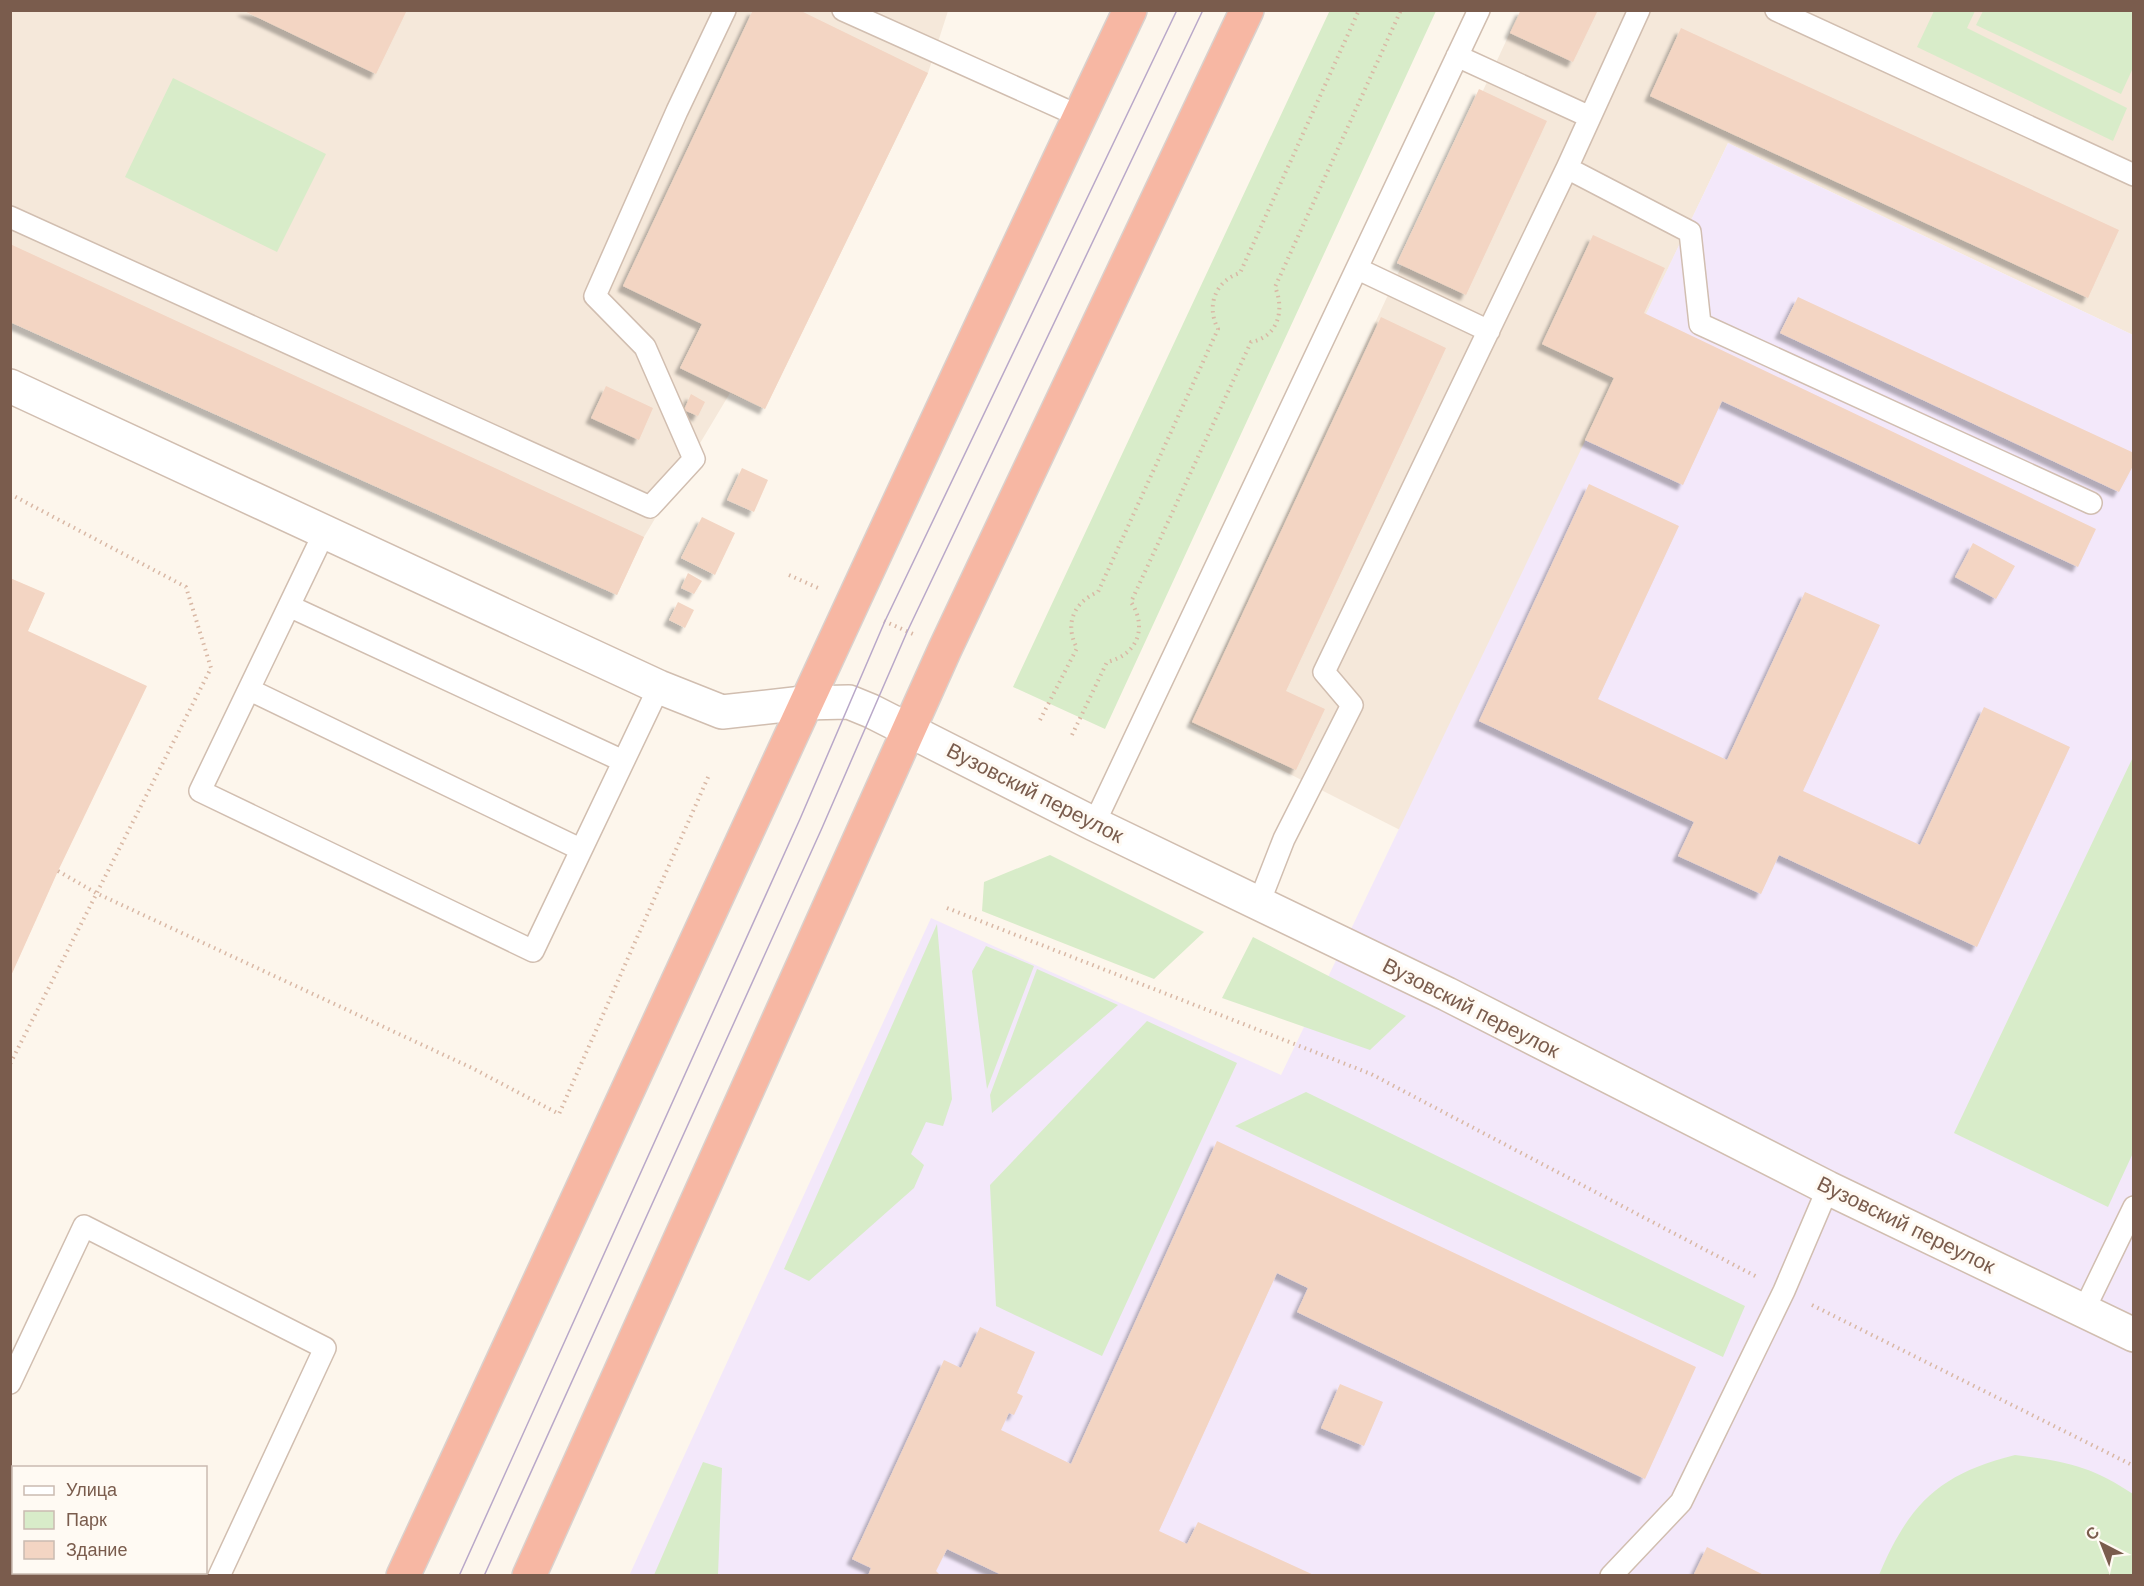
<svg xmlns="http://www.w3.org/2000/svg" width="2144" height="1586" font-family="Helvetica,sans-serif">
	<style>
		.residential { fill: #f5e8da }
		.education { fill: #f3e8fa }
		.green { fill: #d8ecc9 }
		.building { fill: #f3d5c3; filter: url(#shadow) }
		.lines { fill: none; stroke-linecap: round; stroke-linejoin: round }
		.lane-casing { stroke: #d1beb0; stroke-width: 24 }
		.street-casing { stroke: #d1beb0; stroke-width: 36 }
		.highway-casing { stroke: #dad1cd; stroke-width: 36 }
		.path { stroke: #d9b8a5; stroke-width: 4; stroke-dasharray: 1.5 4.5; stroke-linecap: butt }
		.lane { stroke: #fff; stroke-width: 21 }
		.street { stroke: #fff; stroke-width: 33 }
		.highway { stroke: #f7b7a3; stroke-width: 33 }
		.tram { stroke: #b9a8c9; stroke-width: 1.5 }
		.labels { text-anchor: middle; stroke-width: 6; stroke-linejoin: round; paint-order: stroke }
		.street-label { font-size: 21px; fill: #7a5c4d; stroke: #fffaf3 }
	</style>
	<defs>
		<filter id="shadow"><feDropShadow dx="-5.5" dy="5.5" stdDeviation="1.5" flood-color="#0004"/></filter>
	</defs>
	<rect width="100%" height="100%" fill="#fdf6ec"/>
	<path class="residential" d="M11,11h937l-20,62 -163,336 -35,-16 -86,144 -27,58 -606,-273z
		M1520,11h613v324l-405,-192 -328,687 -211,-107z"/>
	<path class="education" d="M1728,143l405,192v1240l-1504,1 302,-658 350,157z"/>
	<path class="green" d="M1330,10l106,1 -331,718 -92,-42z
		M1934,11h41l-8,17 160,80 -14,33 -196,-94z
		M1983,11h150v57l-12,26 -145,-69z
		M173,78l153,76 -49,98 -152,-75z
		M2133,757v396l-25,54 -154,-74z
		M1050,855l154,77 -50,47 -172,-68 2,-29z
		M937,924l15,175 -9,27 -17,-4 -15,32 13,11 -10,23 -105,93 -25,-12z
		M1253,937l153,79 -36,34 -148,-52z
		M986,946l48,20 -47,123 -15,-118z
		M1037,969l81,36 -126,108 -2,-18z
		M1147,1021l90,42 -135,293 -106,-50 -6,-121z
		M1306,1092l439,214 -22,51 -488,-231z
		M2015,1455c49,6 77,11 118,39v81h-254c30,-71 60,-101 136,-120z
		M703,1462l19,6 -4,107h-64z"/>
	<path class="building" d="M242,10h165l-31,64z
		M753,10h46l129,63 -163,336 -85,-41 22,-44 -79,-38z
		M1521,10h77l-25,52 -63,-29z
		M1681,28l438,202 -31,68 -438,-202z
		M1479,89l68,32 -81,174 -69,-32z
		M1593,235l72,33 -21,45 452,216 -18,38 -356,-166 -39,84 -98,-45 29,-62 -72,-34z
		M10,244l634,293 -27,58 -607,-273z
		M1798,297l336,156v11l-15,28 -339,-159z
		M1381,317l65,31 -160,343 39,18 -29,61 -104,-48z
		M606,386l47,22 -14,32 -48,-22z
		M691,394l14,8 -7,14 -14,-6z
		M742,468l26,12 -14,32 -27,-12z
		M1589,484l90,42 -81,173 129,61 78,-168 75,33 -77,166 117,54 64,-138 86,40 -93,200 -198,-92 -18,39 -83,-38 16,-34 -215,-101z
		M702,517l33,16 -20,42 -34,-17z
		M1973,543l42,23 -19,33 -41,-22z
		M688,573l14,8 -8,13 -13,-6z
		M10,578l35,15 -17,38 119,55 -89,185 -48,107z
		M678,602l16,8 -9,18 -16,-8z
		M1217,1141l479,226 -51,112 -348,-167 11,-24 -31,-15 -118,258 28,13 11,-22 118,54h-312l-57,-27 -11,22 5,5h-73l3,-8 -19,-9 10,-21 82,-178 17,8 19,-41 55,25 -18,41 6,3 -9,19 -5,-2 -8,17 70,34z
		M1340,1384l43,18 -19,44 -43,-18z
		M1707,1547l59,29h-73z"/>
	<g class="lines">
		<g class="lane-casing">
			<path id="lane" d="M843,10l236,106
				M1776,10l358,165
				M1457,56l133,61
				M1567,168l123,64 10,92 391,179
				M10,217l640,290 44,-48 -49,-112 -50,-51 82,-185 48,-101
				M1358,269l131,62
				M324,533l-124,258 333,160 126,-264
				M289,606l334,155
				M250,690l330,159
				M1094,824l385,-814
				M1259,903l25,-64 68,-134 -28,-33 243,-504 72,-158
				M2084,1310l50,-103
				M10,1383l74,-157 241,122 -106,228
				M10,1522l4,2
				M111,1572l6,4
				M1611,1576l70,-74 103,-211 44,-103"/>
		</g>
		<g class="street-casing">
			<path id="street" d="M10,386l649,301 63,25 81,-9 46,-1 22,9 223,113 353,170 381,194 306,147"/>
		</g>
		<g class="highway-casing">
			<path id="highway" d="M403,1576c243,-522 480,-1046 727,-1566
				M529,1576l416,-927 302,-639"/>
		</g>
		<path class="path" d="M10,494l176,93 25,81 -201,396
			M789,575l29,13
			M884,621l29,13
			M1040,720l37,-72c-13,-24 -3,-46 21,-56l120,-263c-12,-23 -3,-48 22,-56l119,-263
			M1072,735l35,-73c30,-7 41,-34 24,-60l120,-260c27,-5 34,-32 24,-55l126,-277
			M58,871l38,22 376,175 87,46 150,-339
			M947,908l424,166 386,203
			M1812,1305l322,161"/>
		<use href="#lane" class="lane"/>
		<use href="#street" class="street"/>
		<use href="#highway" class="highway"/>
		<path class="tram" d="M459,1576l341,-757 85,-198 292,-611
			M484,1576l338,-748 85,-196 296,-622"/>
	</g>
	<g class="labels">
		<g class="street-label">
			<text transform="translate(1035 793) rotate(27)" y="7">Вузовский переулок</text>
			<text transform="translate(1471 1008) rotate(27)" y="7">Вузовский переулок</text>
			<text transform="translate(1906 1225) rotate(26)" y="7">Вузовский переулок</text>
		</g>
	</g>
	<rect width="2144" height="1586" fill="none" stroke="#7a5c4d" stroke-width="24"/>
	<rect x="12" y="1466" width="195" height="108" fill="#fffaf3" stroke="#cabbb1" stroke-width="1.5"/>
	<rect x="24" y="1486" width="30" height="9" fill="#ffffff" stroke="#cabbb1" stroke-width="1.5"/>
	<text x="66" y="1496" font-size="18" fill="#7a5c4d">Улица</text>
	<rect x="24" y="1511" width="30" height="18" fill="#d8ecc9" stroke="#cabbb1" stroke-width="1.5"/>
	<text x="66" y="1526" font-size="18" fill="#7a5c4d">Парк</text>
	<rect x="24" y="1541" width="30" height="18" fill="#f3d5c3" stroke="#cabbb1" stroke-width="1.5"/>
	<text x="66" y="1556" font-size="18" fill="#7a5c4d">Здание</text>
	<g transform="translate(2102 1544) rotate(318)" stroke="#fffaf3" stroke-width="4.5" paint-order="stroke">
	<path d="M0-4.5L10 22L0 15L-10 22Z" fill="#7a5c4d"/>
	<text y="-9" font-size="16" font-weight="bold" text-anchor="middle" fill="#7a5c4d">С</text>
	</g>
</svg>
